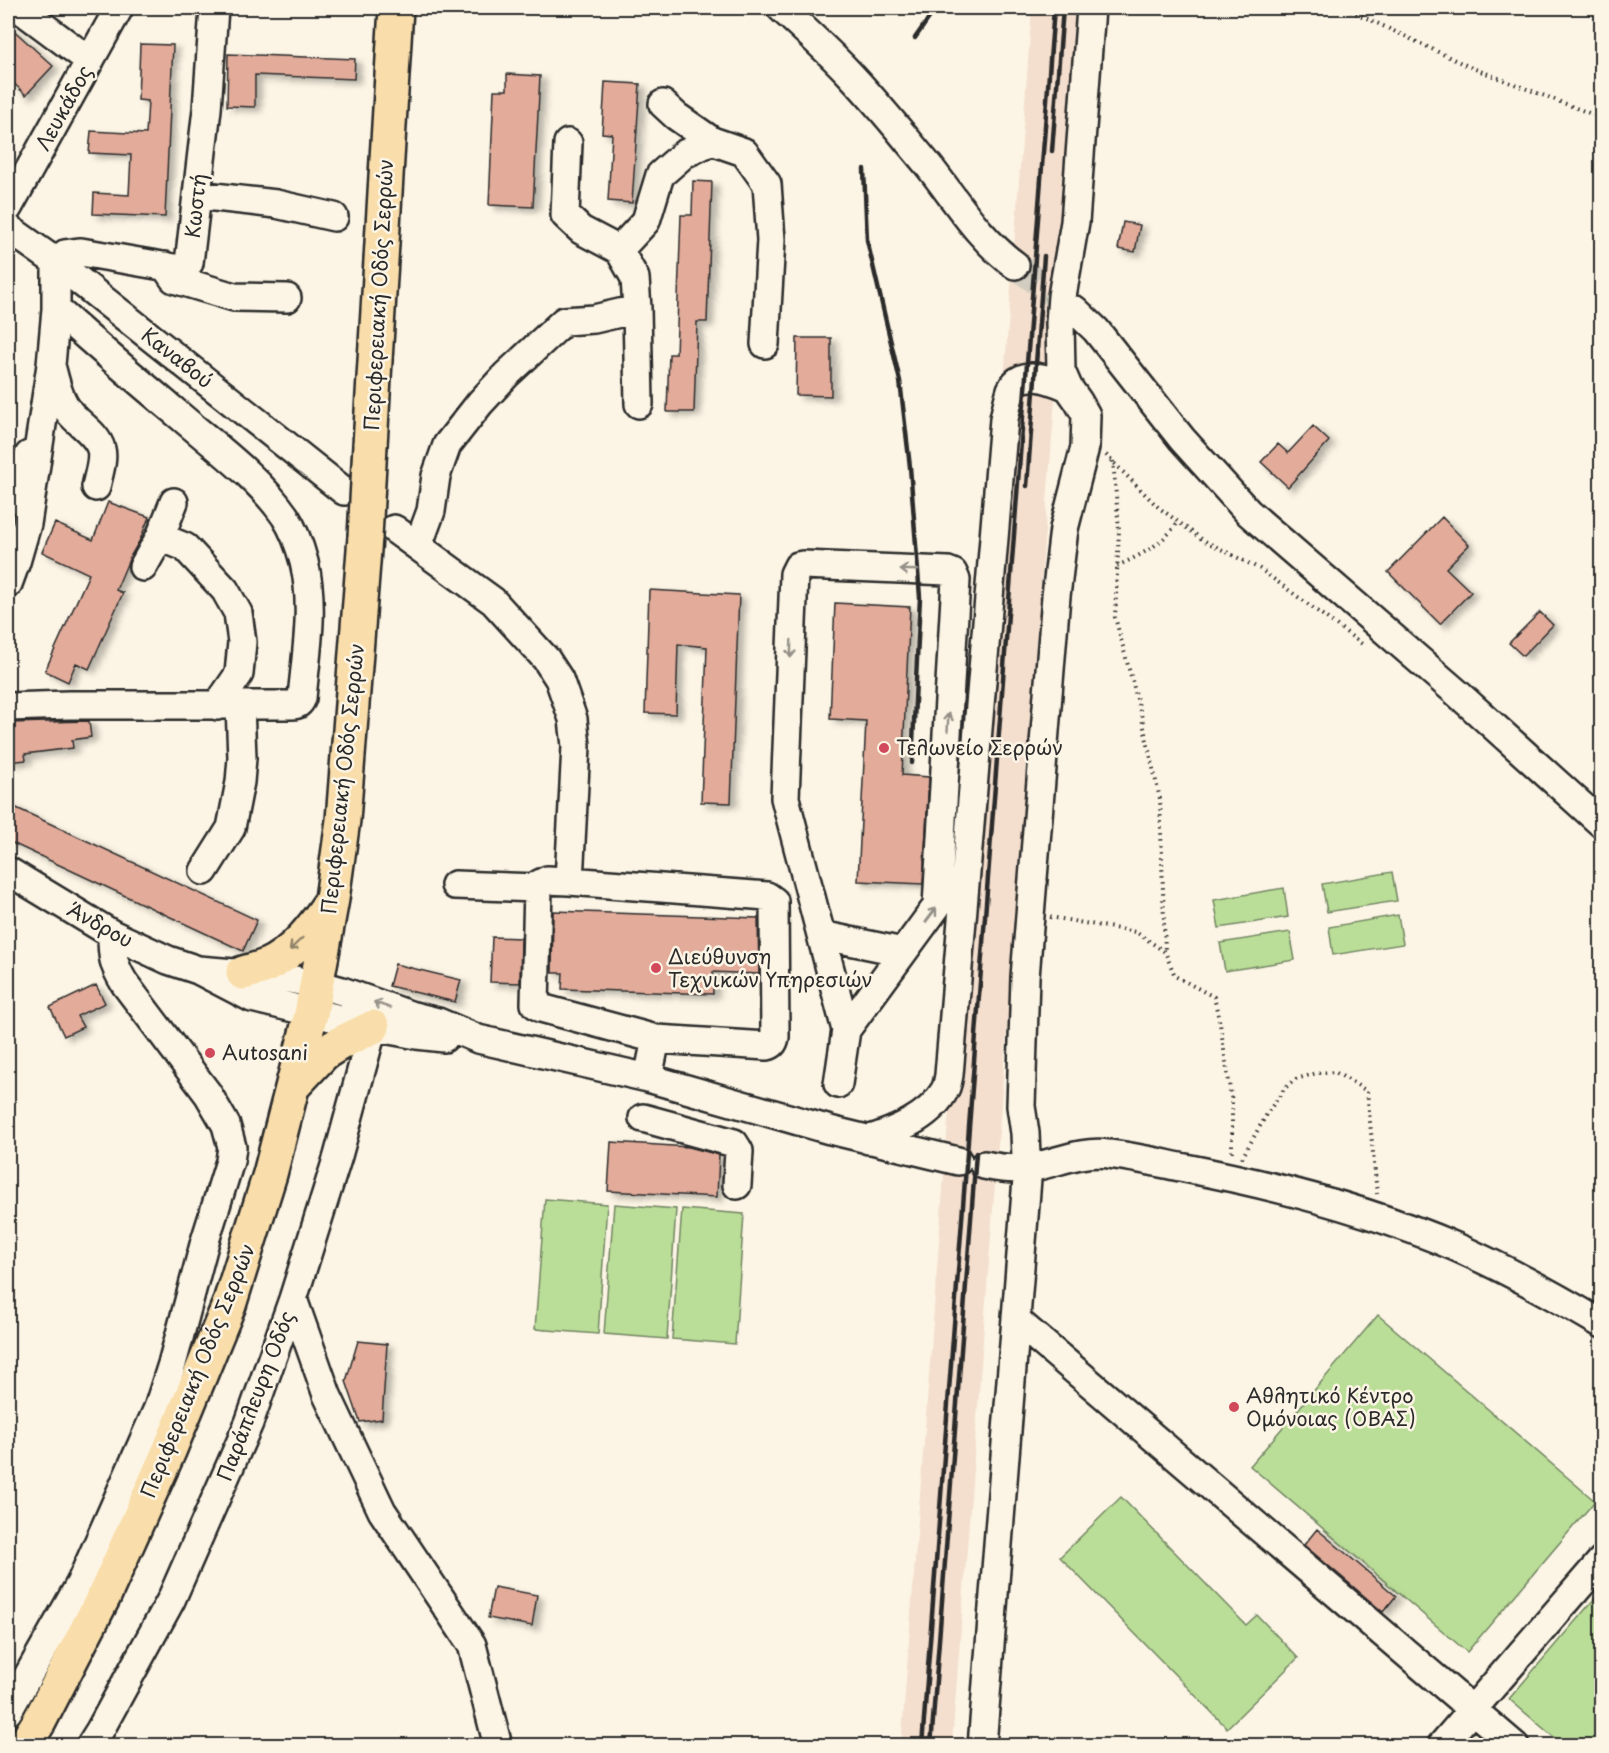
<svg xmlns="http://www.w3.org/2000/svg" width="1609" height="1753" font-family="'Playpen Sans',sans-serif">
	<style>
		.built { fill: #f4dfce }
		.green { fill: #bade98; stroke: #728462; stroke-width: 1.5 }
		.building { fill: #e2ab9a; stroke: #2b2b2b; stroke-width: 1.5; filter: url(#shadow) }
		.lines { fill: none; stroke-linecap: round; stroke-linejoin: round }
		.minor-tunnel { stroke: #d2cdc0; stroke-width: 27; stroke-dasharray: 27 14; stroke-linecap: butt }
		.minor-casing { stroke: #2b2b2b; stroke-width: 32 }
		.major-casing { stroke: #2b2b2b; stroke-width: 38 }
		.path { stroke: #2b2b2b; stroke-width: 4; stroke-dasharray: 1.5 4.5; stroke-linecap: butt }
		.minor { stroke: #fcf5e5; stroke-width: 27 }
		.major { stroke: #f9deab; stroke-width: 33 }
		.rail { stroke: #2b2b2b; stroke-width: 4.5 }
		.major-bridge-casing { stroke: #2b2b2b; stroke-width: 38; stroke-linecap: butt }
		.major-bridge { stroke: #f9deab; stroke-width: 33 }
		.oneway { stroke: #949088 }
		.oneway2 { stroke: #92846b }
		.poi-dot { fill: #d1495b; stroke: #fcf5e5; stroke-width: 2 }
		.labels { text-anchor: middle; stroke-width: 5; stroke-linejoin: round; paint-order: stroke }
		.street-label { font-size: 20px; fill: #2b2b2b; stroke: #fcf5e5 }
		.poi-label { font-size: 20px; fill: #2b2b2b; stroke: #fcf5e5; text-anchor: start }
	</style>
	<defs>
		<filter id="shadow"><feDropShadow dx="6" dy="4" stdDeviation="3" flood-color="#0004"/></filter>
	</defs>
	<rect width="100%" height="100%" fill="#fcf5e5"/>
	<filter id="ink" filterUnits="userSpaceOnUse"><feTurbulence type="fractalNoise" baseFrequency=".0167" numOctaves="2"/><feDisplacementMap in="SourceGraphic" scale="12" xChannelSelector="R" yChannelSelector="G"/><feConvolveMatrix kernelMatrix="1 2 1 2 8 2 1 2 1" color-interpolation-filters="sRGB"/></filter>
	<g filter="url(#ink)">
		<path class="built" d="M1032,8h53l-133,1737 -51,1z"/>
		<path class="green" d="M1392,872l5,29 -70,11 -5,-28z
			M1284,888l4,29 -69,11 -5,-28z
			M1398,915l5,29 -70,11 -4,-28z
			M1290,932l5,28 -70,11 -5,-28z
			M545,1199l62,5 -9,130 -63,-5z
			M614,1204l62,5 -9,130 -63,-5z
			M682,1209l62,5 -9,130 -63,-5z
			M1378,1315l217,186 -128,151 -217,-186z
			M1121,1497l125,128 11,-10 41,43 -71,70 -167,-171z
			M1601,1591v154h-38l-54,-46z"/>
		<path class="building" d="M8,25l45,41 -27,29 -18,-17z
			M140,44l33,1 -8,172 -72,-3 1,-21 35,2 2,-40 -42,-2 2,-22 55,3 2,-33 -10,-1z
			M228,54l127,5 -1,20 -99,-4v32l-28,-1z
			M507,74l33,2 -7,131 -44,-2 5,-115h13z
			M605,82l35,2 -8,119 -24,-2 4,-67 -10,-1z
			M693,181l19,1 -5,140h-10l-3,90h-27l2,-58h7l5,-139h11z
			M1123,222l17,3 -5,27 -17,-3z
			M797,338h34v58l-35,-1z
			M1313,426l16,15 -41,46 -27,-25 17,-18 10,9z
			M108,502l41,15 -9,23 -10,17 -14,33 7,3 -34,76 -13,-6 -8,19 -23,-11 44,-97 -47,-22 13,-29 38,17z
			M1442,517l27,28 -23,23 25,24 -31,32 -52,-52z
			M649,590l90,5 -8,208 -30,-1 6,-155 -29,-3 -2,70 -31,-1z
			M835,603l75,4 -8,168 27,2 -6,107 -65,-3 8,-160 -36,-2z
			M1540,612l13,13 -30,31 -14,-13z
			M89,721l2,16 -19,3 1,8 -48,6 1,6 -18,2v-39z
			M8,804l249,116 -14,31 -235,-110z
			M553,911l205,7 1,56 -46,-2v22l-151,-5 1,-16h-11z
			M492,937l29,1 -1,45 -30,-1z
			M395,964l66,16 -6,22 -66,-16z
			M96,985l9,18 -28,13 6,11 -19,9 -14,-29z
			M611,1142l78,5 30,8 -2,42 -109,-6z
			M358,1341l29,3 -5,75 -22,3 -14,-41z
			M1317,1529l79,67 -13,16 -79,-67z
			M494,1587l43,8 -5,31 -44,-8z"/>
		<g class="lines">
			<path class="minor-tunnel" d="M1015,265l60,45"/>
			<g class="minor-casing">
				<path id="minor" d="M19,8l71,53
					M781,8c22,20 45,41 66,63 29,30 54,62 81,94 28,35 50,73 87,100
					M663,104l13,12 36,25
					M197,195l79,9 58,13
					M8,208l111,-200
					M8,228l48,34 288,229
					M619,250l27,-29 14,-46 24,-21 28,-13 32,11 23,32 4,56 -6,104
					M165,266l9,13 60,18 53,1
					M637,309l2,95
					M1075,310l21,20 86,109 66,73 208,180 146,132
					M52,369c4,16 8,32 18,44 10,12 27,21 31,36 3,11 -3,27 -5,38
					M8,500l21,-45
					M174,502l-14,35 25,10 40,43 13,23 4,29 -3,32 -22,32
					M394,529l99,72 53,58 13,20 14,40 3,27 -7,135 198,15 7,5 1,136c-1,6 -3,8 -8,9l-111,-7 -8,39
					M418,546l13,-35 5,-35 11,-31 33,-42 26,-28 58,-54 30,-2 43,-10 -2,-31 -16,-28 -38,-20 -16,-15 3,-72
					M143,567l17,-30
					M8,584l8,-22 11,-38 24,-159 5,-56v-47l9,-8 16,-2 93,16h9l6,-5 18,-154 7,-101
					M8,707l60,-2h224c6,0 8,-2 10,-7 4,-45 13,-91 2,-136 -4,-15 -10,-32 -19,-46 -27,-39 -69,-69 -105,-100 -42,-35 -83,-70 -124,-107
					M8,871l104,63 56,26 30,10 54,28 121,29 44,8 27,3
					M204,871l27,-43 9,-46 2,-24 -2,-52
					M569,881l-22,-1 -8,4 -1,4 -3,116 6,4 115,31
					M455,885l83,3
					M821,935l82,17
					M198,970l75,6 44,8 25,7 68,24 28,7 40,17 170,39 182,52 128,31
					M838,1084l8,-54 -61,-232 9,-224 4,-8 5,-1 145,6 5,2 3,7 -19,326 -91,124
					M643,1118l91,25 5,8 -2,34
					M868,1140c27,-9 60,-22 75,-47 4,-5 5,-12 6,-18l55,-656c2,-9 4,-20 7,-29 10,-23 40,-10 57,-3
					M984,1165c14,3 30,5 45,3 28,-5 51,-18 80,-14 26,3 51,9 76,14 93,18 185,42 271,79 50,22 99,49 146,77
					M293,1299l34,96 55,116 90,134 26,101
					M1016,1320l499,426
					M8,1711l72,-127 78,-176 14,-44 33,-123 25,-80 2,-14 -6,-22 -18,-31 -83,-110c-12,-19 -13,-28 -13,-50
					M90,1746l10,-16 71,-130 78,-177 44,-124 45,-143 35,-129
					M982,1746l45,-567 -2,-46 -4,-27 4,-129 31,-381 8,-67 21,-82 1,-32 -8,-14 -10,-14 -7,-16 -1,-48 2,-27 13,-74 16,-214
					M1441,1746l161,-186"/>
			</g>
			<g class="major-casing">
				<path id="major" d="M370,445l26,-437
					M243,973c7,-2 16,-4 23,-7 28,-13 47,-38 64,-63
					M294,1085l30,-32 18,-11 31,-15
					M24,1746l15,-24 65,-126 65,-145 60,-146 41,-131 41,-160 21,-115 11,-79 22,-283"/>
			</g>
			<path class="path" d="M1345,8l125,59 132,51
				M1106,455l52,52 45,33 57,29 102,75 3,-1
				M1113,461l6,69 -4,87 26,97 19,85 5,153
				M1117,566c24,-11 46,-22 61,-44
				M1050,917l86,15 29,20 10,24 39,21 6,27 12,78v54
				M1242,1158l26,-46 17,-24 11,-9 21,-6 18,-1 32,19 10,103"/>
			<use href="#minor" class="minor"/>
			<use href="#major" class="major"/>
			<path class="rail" d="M915,38l21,-30
				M1052,151l11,-143
				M864,169l3,71 33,141 10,86 10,130 -8,166
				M1027,486l17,-230
				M922,1746l132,-1738
				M931,1746l45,-593"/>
			<g class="major-bridge-casing">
				<path id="major-bridge" d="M365,537l5,-92"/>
			</g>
			<use href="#major-bridge" class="major-bridge"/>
		</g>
		<defs><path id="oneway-shaft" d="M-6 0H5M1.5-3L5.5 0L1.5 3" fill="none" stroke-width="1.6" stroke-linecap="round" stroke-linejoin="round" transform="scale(1.5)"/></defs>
		<g class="oneway">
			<use href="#oneway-shaft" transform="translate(909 570) rotate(-178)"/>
			<use href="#oneway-shaft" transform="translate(791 649) rotate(92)"/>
			<use href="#oneway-shaft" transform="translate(948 722) rotate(-87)"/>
			<use href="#oneway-shaft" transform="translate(931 915) rotate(-53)"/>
			<use href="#oneway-shaft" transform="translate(382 1005) rotate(-160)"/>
		</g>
		<use class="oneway2" href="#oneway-shaft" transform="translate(296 944) rotate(136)"/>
	</g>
	<g class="poi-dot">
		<circle cx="884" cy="748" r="6"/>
		<circle cx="656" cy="968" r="6"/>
		<circle cx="210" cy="1053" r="6"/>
		<circle cx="1234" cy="1407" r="6"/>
	</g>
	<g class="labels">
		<g class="street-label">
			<text transform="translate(64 108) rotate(-61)" y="7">Λευκάδος</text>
			<text transform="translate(196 206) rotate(-84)" y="7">Κωστή</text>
			<text transform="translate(379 295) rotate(-87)" y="7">Περιφερειακή Οδός Σερρών</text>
			<text transform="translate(177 358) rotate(38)" y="7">Καναβού</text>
			<text transform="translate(343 779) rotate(-84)" y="7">Περιφερειακή Οδός Σερρών</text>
			<text transform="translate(100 925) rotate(29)" y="7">Άνδρου</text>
			<text transform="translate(198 1371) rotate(-68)" y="7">Περιφερειακή Οδός Σερρών</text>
			<text transform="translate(256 1396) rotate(-69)" y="7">Παράπλευρη Οδός</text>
		</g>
		<g class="poi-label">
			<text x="896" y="755">Τελωνείο Σερρών</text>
			<text x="668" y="964">Διεύθυνση<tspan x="668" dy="23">Τεχνικών Υπηρεσιών</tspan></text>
			<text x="222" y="1060">Autosani</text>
			<text x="1246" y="1403">Αθλητικό Κέντρο<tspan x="1246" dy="23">Ομόνοιας (ΟΒΑΣ)</tspan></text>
		</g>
	</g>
	<rect width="1609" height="1753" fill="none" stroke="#fcf5e5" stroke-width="30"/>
	<rect x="15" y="15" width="1579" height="1723" fill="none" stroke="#2b2b2b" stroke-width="2" filter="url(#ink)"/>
</svg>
